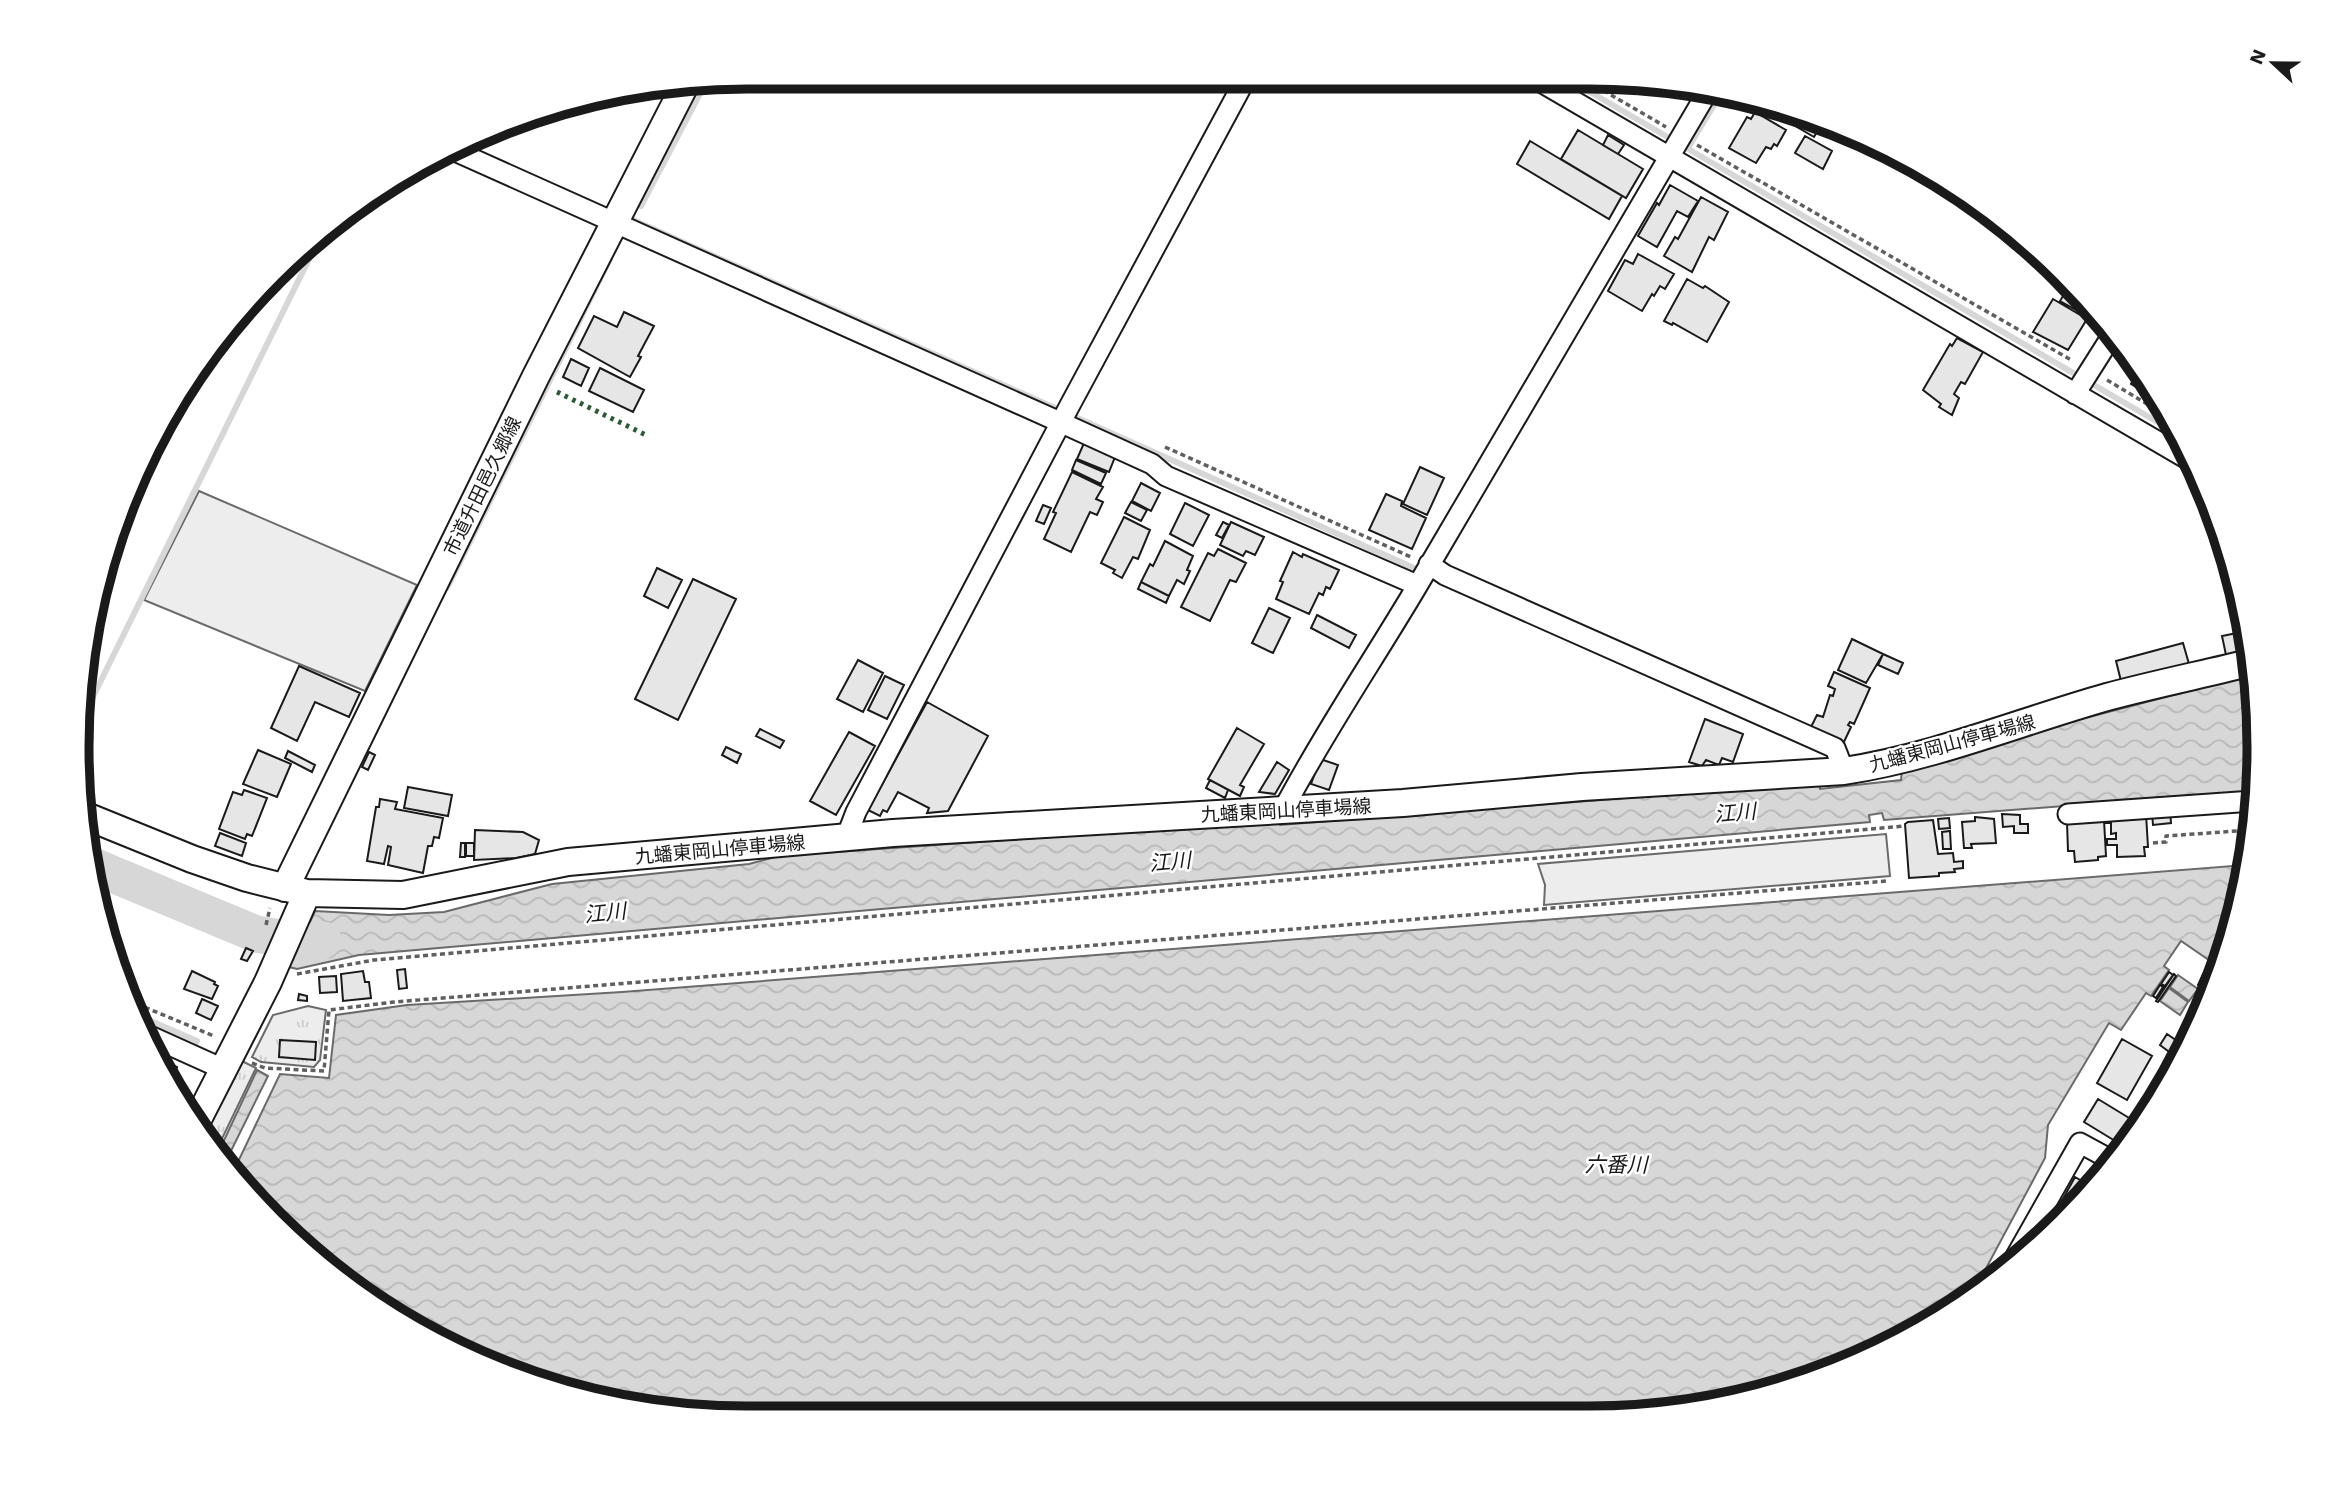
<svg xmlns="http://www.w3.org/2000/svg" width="2336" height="1495" font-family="'Work Sans','Noto Sans JP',sans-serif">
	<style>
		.built { fill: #ededed; stroke: #6a6a6a; stroke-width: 2 }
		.park { fill: url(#park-tufts); stroke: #6a6a6a; stroke-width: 2 }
		.water { fill: url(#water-waves); stroke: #6a6a6a; stroke-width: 2 }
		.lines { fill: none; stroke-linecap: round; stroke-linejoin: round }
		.stream { stroke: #d7d7d7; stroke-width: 6 }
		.river { stroke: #d7d7d7; stroke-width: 37 }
		.building { fill: #e6e6e6; stroke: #1a1a1a; stroke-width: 2 }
		.street-casing { stroke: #1a1a1a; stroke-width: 23 }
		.secondary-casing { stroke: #1a1a1a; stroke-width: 30 }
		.path { stroke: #5f5f5f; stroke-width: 3.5; stroke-dasharray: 5 3.5; stroke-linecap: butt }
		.street { stroke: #fff; stroke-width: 19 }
		.secondary { stroke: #fff; stroke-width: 26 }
		.hedge { stroke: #2b5a34; stroke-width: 5; stroke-dasharray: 3.5 5; stroke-linecap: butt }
		.labels { text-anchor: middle; stroke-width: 5; stroke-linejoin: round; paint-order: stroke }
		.street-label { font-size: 19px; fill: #1a1a1a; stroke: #fff }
		.water-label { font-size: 21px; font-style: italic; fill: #1a1a1a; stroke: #fff }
		.rim { fill: none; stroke: #1a1a1a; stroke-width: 9 }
	</style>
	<defs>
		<pattern id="park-tufts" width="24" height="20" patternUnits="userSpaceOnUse" patternTransform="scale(1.75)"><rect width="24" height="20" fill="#ededed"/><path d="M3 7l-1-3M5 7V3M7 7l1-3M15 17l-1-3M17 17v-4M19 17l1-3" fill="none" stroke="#cbcbcb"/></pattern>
		<pattern id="water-waves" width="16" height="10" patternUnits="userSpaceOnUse" patternTransform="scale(1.75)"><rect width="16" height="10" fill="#d7d7d7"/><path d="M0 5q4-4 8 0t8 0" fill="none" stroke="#b8b8b8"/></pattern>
	</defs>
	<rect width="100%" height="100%" fill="#fff"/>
	<path class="built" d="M199,491l218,94 -52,106 -221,-91z
		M1886,834l4,42 -346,29 1,-20 -7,-21z"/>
	<path class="park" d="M308,1006l18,4 -6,50 -6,7 -53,-5 -9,-5 21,-42z
		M238,1059l18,9 -39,81 -15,-17z"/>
	<path class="water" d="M2254,674l4,117 -374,29 -2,-7 -13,2 1,7 -1511,133 -62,14 -8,-2 26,-56 74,4 55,-3 108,-28 197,-20 30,-8 500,-35 1,4 539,-42 1,6 81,-9 1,-10 160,-46z
		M2245,865l-9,56 -17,46 -38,-26 -17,25 5,4 -18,26 -5,-3 -25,37 -12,-7 -61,102 -3,33 -70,131 -90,60 -123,46 -129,22 -973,-5 -169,-45 -152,-88 -104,-111 45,-94 49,4 7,-63 71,-10 215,-13z
		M2178,975l20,14 -9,12 -19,-14z
		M2169,988l19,14 -8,13 -20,-14z
		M257,1070l11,6 -41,83 -8,-8z"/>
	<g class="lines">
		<path class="stream" d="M1573,82l607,353
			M1688,148l32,-53
			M641,206l64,-122
			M624,216l799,356
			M447,588l163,-329
			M82,719l233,-472
			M273,937l7,-14
			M144,1018l53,23 -4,8"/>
		<path class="river" d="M93,866l163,68 49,8 18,-2"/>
	</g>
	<path class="building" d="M1755,112l31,18 -9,16 -3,-2 -3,5 -5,-2 -10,16 -27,-15 18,-31 4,2z
		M1795,115l28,7 -9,15 -24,-14z
		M1578,130l65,39 -17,29 -65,-39z
		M1608,135l16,10 -6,9 -15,-9z
		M1805,136l27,15 -9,18 -28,-16z
		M1530,141l92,55 -13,23 -92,-55z
		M1670,185l28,16 -10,16 -11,-6 -20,36 -19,-11 19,-33 2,2z
		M1701,197l27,15 -14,28 -5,-3 -17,35 -28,-16 11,-19 3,2z
		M1638,254l36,20 -9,15 -5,-3 -6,10 -2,-2 -10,17 -34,-20 17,-31 8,4z
		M1687,279l16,9 2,-2 24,16 -22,40 -34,-19 -1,2 -8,-4z
		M2070,284l20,19 -4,7 -6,-4 -2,5 -18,-10z
		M2053,299l34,20 -19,31 -35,-18z
		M624,312l30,14 -16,30 3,1 -11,20 -52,-29 16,-32 23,11z
		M1957,338l26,14 -18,32 -4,-2 -7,12 5,4 -7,17 -13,-8 2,-3 -18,-14 27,-46 2,2z
		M2125,351l36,50 -1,1 -29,-18 4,-8 -2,-1 3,-6 -16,-9z
		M571,359l18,9 -8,18 -18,-9z
		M600,368l44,22 -11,22 -44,-21z
		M1084,443l31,14 -6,15 -32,-13z
		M1076,460l30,13 -5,11 -29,-14z
		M1420,467l24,11 -17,37 -24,-11z
		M1072,472l31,15 -7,12 7,3 -6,13 -7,-3 -19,40 -27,-13 12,-26 -3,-1z
		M1141,483l19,10 -9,18 -19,-10z
		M1386,494l16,7 -1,5 25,12 -14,31 -43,-19z
		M1131,502l16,8 -6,11 -16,-8z
		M1185,503l24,12 -16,31 -23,-12z
		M1043,505l8,3 -7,16 -8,-3z
		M1124,517l26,13 -12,29 -5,-2 -11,21 -9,-5 2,-3 -14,-7z
		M1223,522l6,3 -7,13 -6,-3z
		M1231,522l33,15 -9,18 -9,-4 -3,5 -23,-11z
		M1165,541l28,15 -6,14 3,1 -6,13 -7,-4 -8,16 -28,-14 9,-18 3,2z
		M1218,549l28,14 -10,19 -6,-2 -20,41 -29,-14 27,-54 6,3z
		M1293,552l9,5 1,-3 36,16 -9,19 -4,-2 -3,8 -4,-2 -10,21 -33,-15 7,-17 -3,-1z
		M657,568l25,12 -14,28 -24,-12z
		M693,579l43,20 -58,121 -43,-21z
		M1141,582l28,14 -3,7 -28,-14z
		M1269,608l21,10 -17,35 -21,-10z
		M1317,615l39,20 -7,13 -38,-20z
		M2237,633l4,18 -15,4 -4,-19z
		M1852,639l31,15 -17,29 -28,-13z
		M2183,643l6,21 -68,17 -5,-20z
		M1883,654l20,9 -5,11 -20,-9z
		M858,660l25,13 -20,39 -26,-13z
		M299,666l61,27 -11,24 -34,-15 -18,39 -26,-13z
		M1834,672l36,16 -16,36 -4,-2 -2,3 3,2 -8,17 -33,-15 7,-14 6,2 7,-22 3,1 2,-7 -7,-3z
		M885,676l19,9 -17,34 -19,-9z
		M927,702l61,34 -40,75 -21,2 2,-5 -31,-16 -11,20 -4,-2 -3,6 -12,-6z
		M1705,719l38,15 -10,28 -11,-4 -3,7 -13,-5 -4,6 -13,-4z
		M1237,728l27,16 -24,41 4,2 -4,9 -32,-17z
		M760,729l24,12 -4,7 -24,-12z
		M849,732l26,14 -39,69 -26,-14z
		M726,747l15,7 -4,9 -15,-8z
		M258,750l33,14 -14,33 -34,-13z
		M288,751l27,14 -3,7 -27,-14z
		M369,752l6,3 -7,15 -6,-3z
		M1320,759l18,6 -9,25 -18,-6z
		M1277,762l12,8 -14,24 -16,-2z
		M1210,780l18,10 -3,8 -19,-10z
		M408,787l44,8 -4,21 -44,-8z
		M244,790l23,8 -15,38 -5,-2 -2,5 -26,-10 14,-37 9,3z
		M380,799l17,3 -2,7 48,9 -4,20 -5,-1 -2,9h-4l-5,27 -35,-8 3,-18 -3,-1 -4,18 -17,-3 9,-54h3z
		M2170,811l1,12 -18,2 -1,-12z
		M2002,814l18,1v9h8v9h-14v-7l-11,1z
		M2146,814l2,33h-4l1,9 -28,1v-12h-10v-6h9v-6l-5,1v-11h-6l-1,-7z
		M1975,817l19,2 2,24 -25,1 1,4h-8l-2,-26 13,-1z
		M1949,818l1,10 -11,1 -1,-10z
		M1933,820l5,34 15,-1 1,9 9,-1v7l-9,1 1,3 -16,1v3l-30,2 -4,-54 3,-2z
		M2104,820l2,36 -8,1v3l-23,2 -1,-11h-6l-1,-28z
		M475,830l48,2 16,8 -4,14 -19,4 -42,2z
		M1950,831l1,18h-8l-1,-17z
		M220,833l26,10 -4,13 -27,-10z
		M461,843h4v14h-5z
		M466,843h8v13h-8z
		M2236,852h11l-1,8h-10z
		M246,948l7,3 -6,10 -6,-2z
		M405,969l2,19 -8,1 -2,-19z
		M192,971l23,11 -1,2 4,2 -6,13 -28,-10z
		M363,971l2,11h4l2,16 -28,3 -2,-27z
		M2169,972l4,3 -8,11 -4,-2z
		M2174,974l2,2 -18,26 -2,-1z
		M2203,974l11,4 -4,12 -12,-5z
		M336,976l1,16 -17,1 -1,-16z
		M2160,985l3,2 -7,11 -3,-2z
		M299,994l8,2v5l-9,-1z
		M202,999l16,7 -7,14 -15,-7z
		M2205,1005l-8,20 -4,-3z
		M2167,1034l19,13 4,-3 -10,16 -20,-15z
		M2122,1039l30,17 -25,44 -30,-17z
		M280,1040l36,2 -1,18 -36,-3z
		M170,1064l7,3 -2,6 3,2 -2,5 -5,-3 -4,-9z
		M2098,1099l41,25 -14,23 -41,-25z
		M2075,1177l17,10 -33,34 -6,-4z"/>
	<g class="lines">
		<g class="street-casing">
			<path id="street" d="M1541,82l650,379
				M455,151l607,272 90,41 14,12 251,109
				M2075,394l38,-60
				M1429,564l16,11 390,173 9,23
				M1283,810c40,-76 89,-148 133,-222 97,-166 195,-331 292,-497
				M2068,814l185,-13 3,2
				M846,838l10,-26 214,-407 175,-325
				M152,1037l71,32
				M2011,1265l69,-122 35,19"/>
		</g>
		<g class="secondary-casing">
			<path id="secondary" d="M86,816l106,43 55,19 60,15 96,2 165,-33 325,-29 510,-30 179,-16 262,-16c91,-14 175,-49 263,-74 48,-13 98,-23 146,-35
				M285,888l251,-512 148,-289
				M195,1125l73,-143 39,-89"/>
		</g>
		<path class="path" d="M1589,82l77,45
			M1697,145l376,216
			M2107,380l65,39
			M1165,447l246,110
			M2153,843l13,-1v-6l85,-6
			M266,925l4,-17
			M297,974l77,-14 1531,-134
			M137,1004l77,32
			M252,1063l13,5 59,3 5,-61 65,-8 1493,-121"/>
		<use href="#street" class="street"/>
		<use href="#secondary" class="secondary"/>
		<path class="hedge" d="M557,392l89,43"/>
	</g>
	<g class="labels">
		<g class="street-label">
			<text transform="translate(482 486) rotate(-64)" y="7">市道升田邑久郷線</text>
			<text transform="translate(1952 743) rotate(-15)" y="7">九蟠東岡山停車場線</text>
			<text transform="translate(1286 810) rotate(-3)" y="7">九蟠東岡山停車場線</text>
			<text transform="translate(720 849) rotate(-5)" y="7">九蟠東岡山停車場線</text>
		</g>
		<g class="water-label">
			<text transform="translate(1735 813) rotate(-5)" y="7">江川</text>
			<text transform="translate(1170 862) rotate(-5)" y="7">江川</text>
			<text transform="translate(605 913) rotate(-6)" y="7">江川</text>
			<text x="1616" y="1172">六番川</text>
		</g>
	</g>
	<path d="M0 0H2336V1495H0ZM747 89H1589A658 658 0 0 1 2247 747V748A658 658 0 0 1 1589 1406H747A658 658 0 0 1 89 748V747A658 658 0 0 1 747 89Z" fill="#fff" fill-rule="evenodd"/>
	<path class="rim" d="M747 89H1589A658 658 0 0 1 2247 747V748A658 658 0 0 1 1589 1406H747A658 658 0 0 1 89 748V747A658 658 0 0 1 747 89Z"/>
	<g transform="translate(2273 63) rotate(292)" stroke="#ffffff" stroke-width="5" paint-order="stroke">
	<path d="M0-5L12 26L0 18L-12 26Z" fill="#1a1a1a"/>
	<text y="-10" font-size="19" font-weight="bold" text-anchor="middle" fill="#1a1a1a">N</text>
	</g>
</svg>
